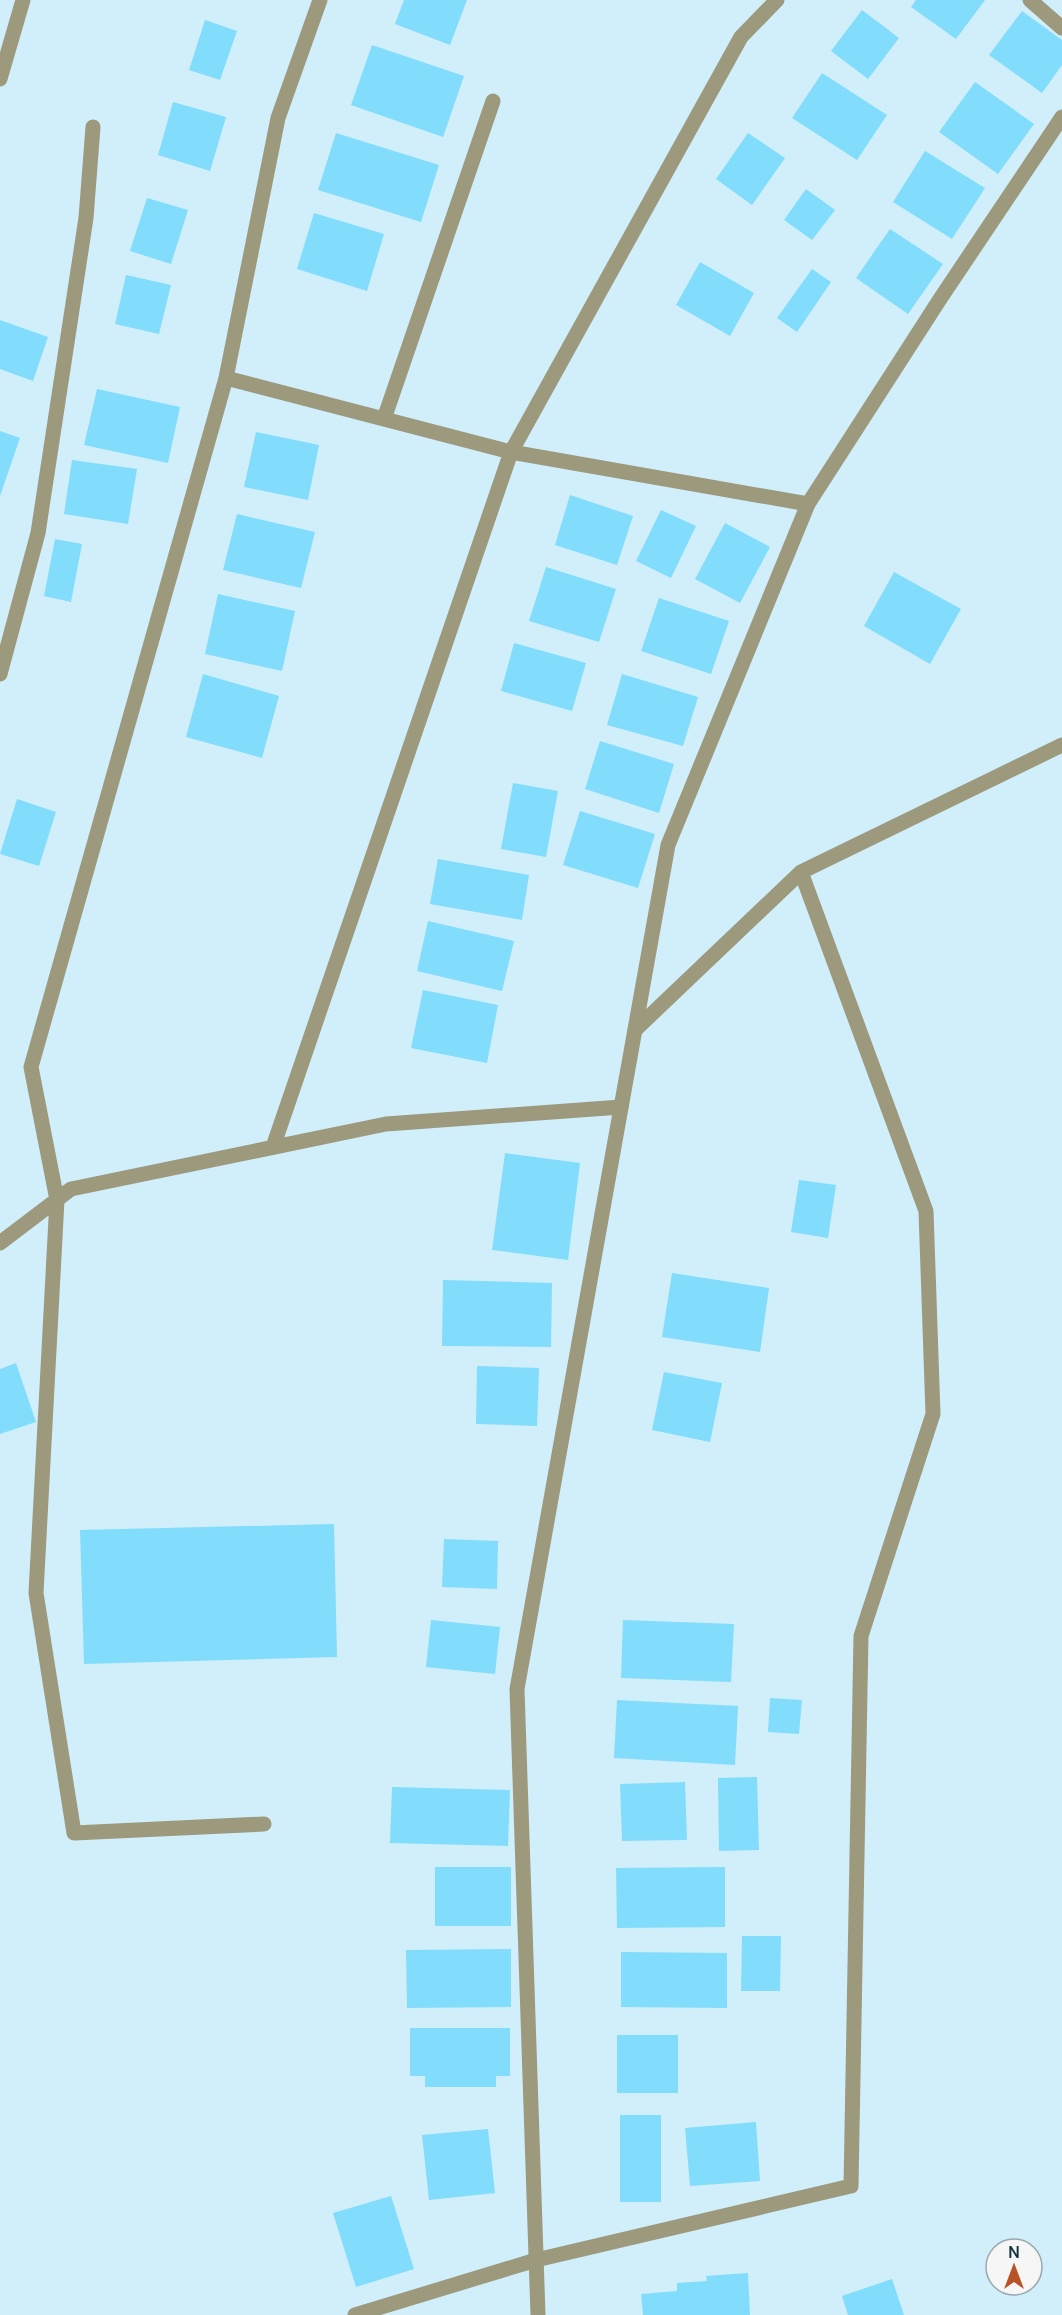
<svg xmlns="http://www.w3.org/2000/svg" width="1062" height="2315" font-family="Manrope,sans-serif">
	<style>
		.building { fill: #82dcfb }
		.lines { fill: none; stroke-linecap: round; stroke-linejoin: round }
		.minor { stroke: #9c997c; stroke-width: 15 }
		.tertiary { stroke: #9c997c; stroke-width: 15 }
	</style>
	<rect width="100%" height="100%" fill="#d0effb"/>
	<path class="building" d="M404,0h63l-17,45 -55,-21z
		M916,0h69l-29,39 -45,-32z
		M862,10l37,28 -31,41 -37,-28z
		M1022,11l40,29v25l-20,28 -53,-38z
		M205,20l32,11 -17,49 -31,-10z
		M372,45l92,31 -21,61 -92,-32z
		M822,73l65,42 -30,45 -65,-42z
		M975,82l59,42 -36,50 -59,-42z
		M173,102l53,15 -16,54 -52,-16z
		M336,133l103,32 -18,57 -103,-32z
		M748,133l37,25 -33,47 -36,-26z
		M925,151l60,37 -33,51 -59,-37z
		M806,189l29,21 -23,30 -28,-20z
		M147,198l41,12 -17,54 -41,-13z
		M314,213l70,21 -17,57 -70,-22z
		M890,229l53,35 -35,50 -52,-36z
		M700,262l54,31 -24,43 -54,-31z
		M812,269l19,13 -34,50 -20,-14z
		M126,275l45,10 -12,49 -44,-10z
		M0,320l48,17 -15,44 -33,-12z
		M97,389l83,18 -12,56 -84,-18z
		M0,431l20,7 -20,58z
		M256,432l63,13 -11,55 -64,-13z
		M72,460l65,9 -9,55 -64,-10z
		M570,495l63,21 -16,49 -62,-20z
		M661,510l35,16 -25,52 -35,-17z
		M237,514l78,18 -14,56 -78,-18z
		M725,523l45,24 -30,56 -45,-24z
		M55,539l27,5 -11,58 -27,-6z
		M546,567l70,22 -17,53 -70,-21z
		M894,572l67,37 -31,55 -66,-38z
		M218,594l77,17 -13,60 -77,-17z
		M659,598l70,23 -18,53 -70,-23z
		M514,643l72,20 -14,48 -71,-20z
		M203,674l76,22 -17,62 -76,-21z
		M622,674l76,23 -15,49 -76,-21z
		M600,741l74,23 -15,49 -74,-24z
		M513,783l45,8 -12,66 -45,-8z
		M17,799l39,13 -17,54 -39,-12z
		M580,811l75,23 -17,54 -75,-23z
		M438,859l91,16 -7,45 -92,-16z
		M428,921l86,20 -12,50 -85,-20z
		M423,990l75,15 -11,58 -76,-15z
		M505,1153l75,10 -12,97 -76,-10z
		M799,1180l37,5 -8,53 -37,-6z
		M672,1273l97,15 -9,64 -98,-15z
		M443,1280l109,3 -1,64 -109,-1z
		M16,1363l20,59 -36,12v-65z
		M477,1366l62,2 -2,58 -61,-2z
		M664,1372l58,11 -12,59 -58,-12z
		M334,1524l3,133 -253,7 -4,-134z
		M444,1539l54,2 -1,48 -55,-2z
		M431,1620l69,7 -5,47 -69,-7z
		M623,1620l111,4 -3,58 -110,-4z
		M770,1698l32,2 -3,34 -31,-2z
		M617,1700l121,6 -3,59 -121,-7z
		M757,1777l2,73 -40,1 -1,-73z
		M685,1782l2,58 -65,1 -2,-57z
		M392,1787l118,3 -2,56 -118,-3z
		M435,1867h76v59h-76z
		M725,1867v60l-108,1 -1,-60z
		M742,1936h39l-1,55h-39z
		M511,1949v58l-104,1 -1,-58z
		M621,1952l106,1v55l-106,-1z
		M410,2028h100v48h-14v11h-71v-11h-15z
		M617,2035h61v58h-61z
		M620,2115h41v87h-41z
		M756,2122l4,59 -70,5 -5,-58z
		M488,2129l7,64 -66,7 -7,-65z
		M391,2196l23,73 -58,18 -23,-74z
		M748,2273l2,42h-107l-2,-21 36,-3v-8l30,-2 -1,-5z
		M892,2279l12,36h-56l-6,-19z"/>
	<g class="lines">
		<path class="minor" d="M1030,0l32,28
			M0,79l23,-79
			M226,378l285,74 297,52
			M384,419l109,-318
			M0,674l38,-141 48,-315 7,-91
			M635,1030l166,-158 261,-127
			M273,1147l238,-695 230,-415 36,-37
			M0,1243l71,-54 315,-65 235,-17
			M264,1824l-190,9 -38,-240 21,-393 -26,-133 195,-689 52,-260 42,-118
			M355,2315l181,-55 315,-74 10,-550 72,-222 -7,-203 -125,-339"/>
		<path class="tertiary" d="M538,2315l-21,-626 151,-844 140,-341 132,-205 122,-182"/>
	</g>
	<g transform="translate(1014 2267)"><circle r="28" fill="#f6f6f6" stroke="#99a8ac" stroke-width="1.5"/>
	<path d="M0-4.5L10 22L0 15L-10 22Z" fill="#b95326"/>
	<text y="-9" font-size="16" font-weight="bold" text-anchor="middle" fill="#0e323e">N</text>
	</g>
</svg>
